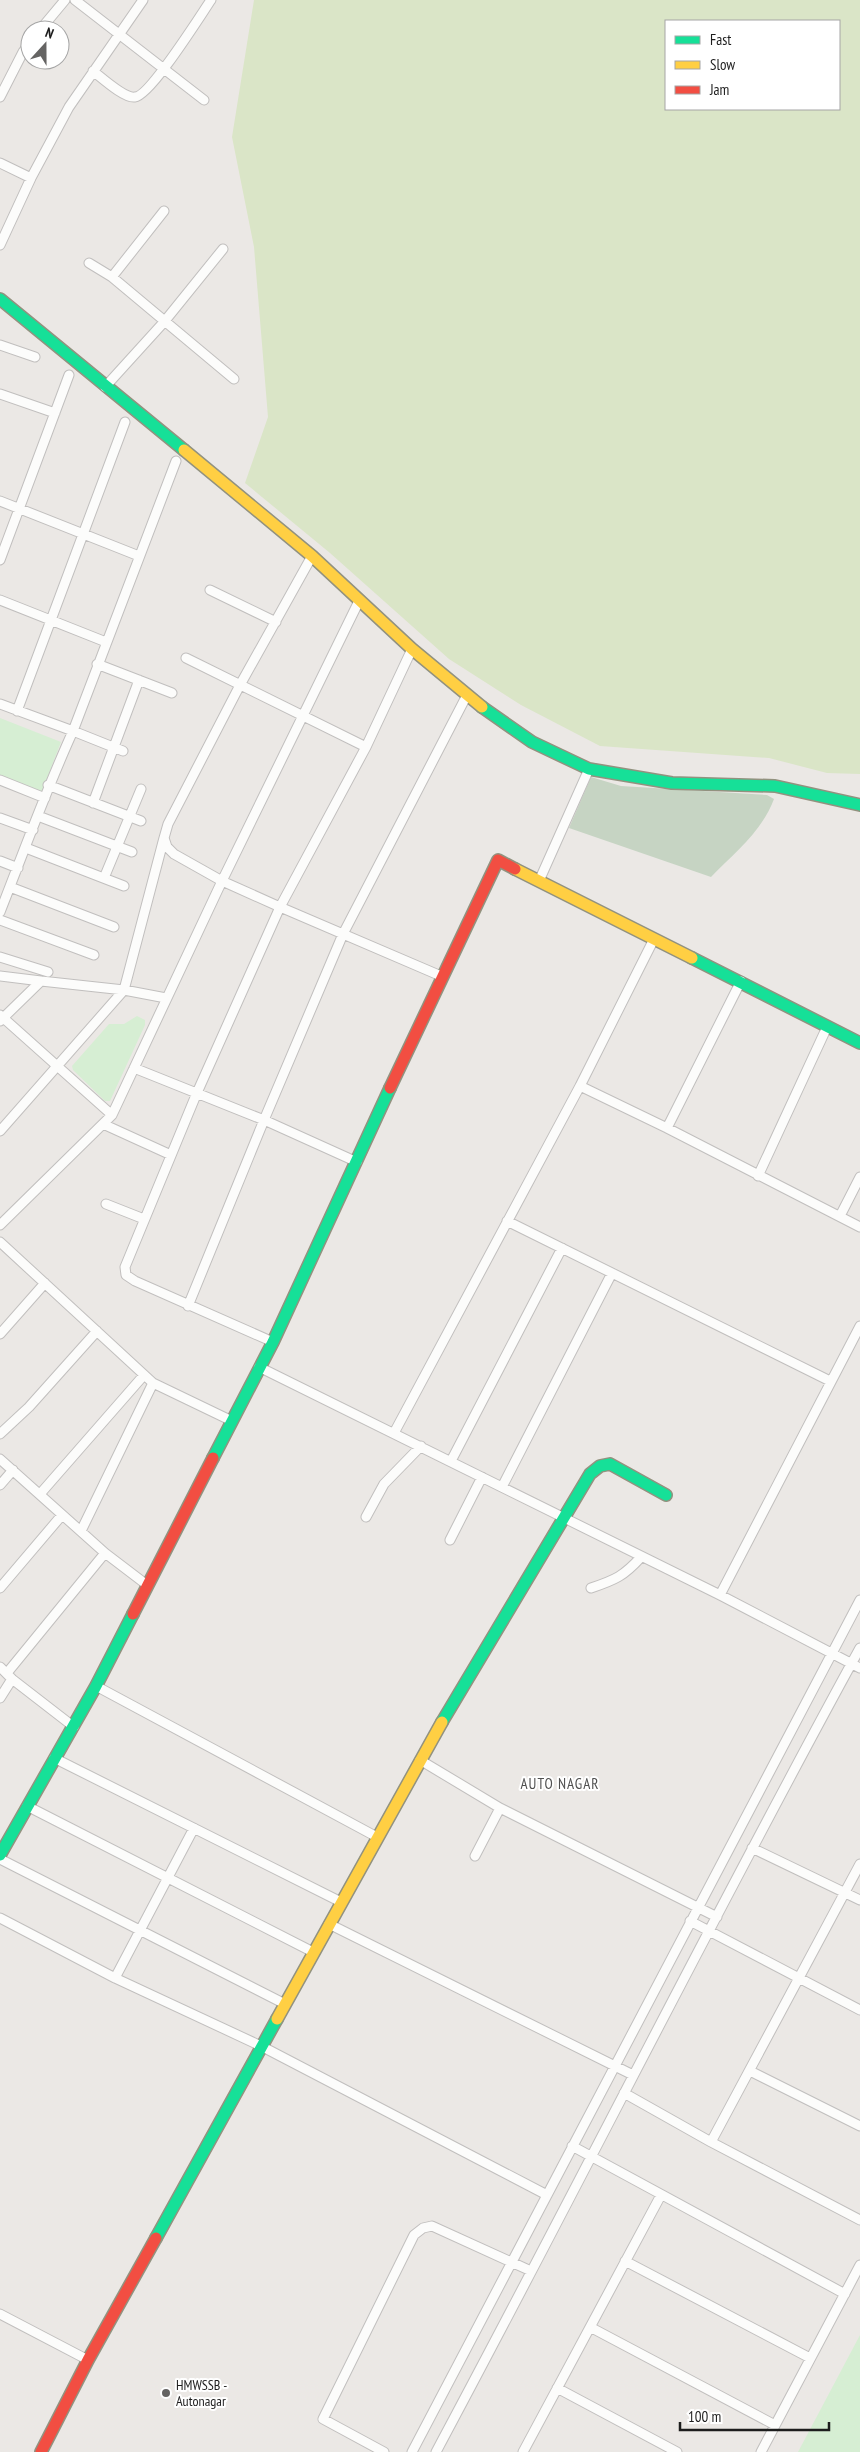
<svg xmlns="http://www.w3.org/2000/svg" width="860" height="2452" font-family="'PT Sans Narrow',sans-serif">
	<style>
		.grass { fill: #dae5c7; fill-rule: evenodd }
		.cemetery { fill: #c6d4c3 }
		.park { fill: #d6eed3 }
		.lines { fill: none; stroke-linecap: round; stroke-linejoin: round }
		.street-casing { stroke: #c1bfbe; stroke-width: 11 }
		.fast-casing { stroke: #92927f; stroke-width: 14 }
		.slow-casing { stroke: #92927f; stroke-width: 14 }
		.jam-casing { stroke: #92927f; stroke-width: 14 }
		.street { stroke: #fcfcfb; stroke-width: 9 }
		.fast { stroke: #16e098; stroke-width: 11 }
		.slow { stroke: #ffcf43; stroke-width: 11 }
		.jam { stroke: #f24e42; stroke-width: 11 }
		.poi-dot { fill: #656463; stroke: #fff; stroke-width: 2 }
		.labels { text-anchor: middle; stroke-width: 4; stroke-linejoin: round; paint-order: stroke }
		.poi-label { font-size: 14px; fill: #1d1d1d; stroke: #fff; text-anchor: start }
		.neighbourhood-label { font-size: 15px; letter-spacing: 1px; fill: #505050; stroke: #fff }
	</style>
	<rect width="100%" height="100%" fill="#ebe8e5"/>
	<path class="grass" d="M254,0h606v774l-33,-1 -58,-15 -169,-12 -79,-41 -72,-46 -119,-106 -85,-70 23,-66 -14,-170 -22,-110zM666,21h173v88h-173z"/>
	<path class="cemetery" d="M591,777l30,9 146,9 7,4c-13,34 -39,53 -63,78l-142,-49z"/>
	<path class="park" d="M0,718l61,24 -20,52 -41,-17z
		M137,1016l8,4v5l-35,76h-5l-32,-31 -1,-4 37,-42h15z
		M860,2335v117h-62z"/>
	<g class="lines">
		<g class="street-casing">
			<path id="street" d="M75,0l129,100
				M40,30l25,-30
				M93,71c9,7 32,28 42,26 15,-1 65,-81 76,-97
				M0,97l23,-45 7,-9
				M0,163l31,15
				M0,245l31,-67 38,-71 74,-107
				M89,263l23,14 122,102
				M112,277l52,-66
				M0,345l35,12
				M105,387l59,-65 59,-73
				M0,394l55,19
				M0,501l139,55
				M312,556l-72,129 -72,139 -4,14 3,9 7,7 48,27 58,26 161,69
				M0,560l69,-185
				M210,590l66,32
				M0,600l106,42
				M186,658l180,89
				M97,664l75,29
				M0,704l73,27c-27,59 -49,120 -73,181
				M17,711l108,-289
				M123,751l-50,-20 103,-270
				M0,780l45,18
				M48,785l93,36
				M93,803l46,-123
				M38,816l94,36
				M0,818l33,12
				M26,848l98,38
				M0,861l18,7
				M104,878l37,-89
				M539,881l50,-112
				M10,887l104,40
				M0,920l94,35
				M0,957l48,15
				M0,976l41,5
				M0,1015l112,100
				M0,1021l41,-40 83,9 42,8
				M134,1068l130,52 93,42
				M580,1086l87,42 193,99
				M103,1124l68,31
				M667,1128l74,-147
				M0,1131l124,-141 40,-152
				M758,1176l69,-149
				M106,1204l38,15
				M840,1216l20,-39
				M507,1221l323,160
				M0,1225l112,-110 110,-234 137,-280
				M0,1242l153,141 79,38
				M188,1306l76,-186 79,-186 124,-239
				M0,1334l45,-51
				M273,1342l-138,-61 -9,-6 -1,-8 71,-172 84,-188 86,-160 46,-98
				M259,1367l461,228 140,73
				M394,1433l186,-347 74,-147
				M0,1434l29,-27 68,-76
				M0,1459l105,94 42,32
				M451,1461l111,-213
				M0,1485l13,-15
				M502,1487l110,-214
				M40,1494l104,-119
				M366,1517l18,-33 37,-38
				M81,1531l72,-148
				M450,1540l32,-63
				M0,1588l62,-73
				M591,1588c24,-8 33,-12 50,-31
				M720,1595l140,-269
				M0,1667l12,12 62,48
				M7,1673l98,-120
				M96,1686l281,151
				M0,1698l12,-19
				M54,1758l287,144
				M420,1760l80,48 217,109
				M27,1806l286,146
				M752,1848l108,52
				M475,1856l25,-48
				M0,1859l285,145
				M0,1918l115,60 146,68 286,149
				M690,1921l170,89
				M329,1924l304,151
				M115,1978l79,-150
				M750,2071l110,55
				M624,2093l87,49 149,78
				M711,2142l149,-278
				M572,2146l273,148
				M625,2261l185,97
				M0,2314l88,46
				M590,2327l185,98
				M557,2388l120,64
				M384,2452l-61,-33 91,-184 9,-7 9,-2 99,45
				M412,2452l448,-852
				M436,2452c143,-267 278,-538 424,-804
				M523,2452l138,-257
				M761,2452l99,-187"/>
		</g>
		<g class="fast-casing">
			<path id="fast" d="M0,299l184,151
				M482,707l50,35 57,27 83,14 103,3 85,19
				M692,958l168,85
				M213,1458l60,-116 117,-254
				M442,1722l148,-248 10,-8 10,-2 56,31
				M0,1855l96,-169 37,-72
				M156,2238l121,-219"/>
		</g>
		<g class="slow-casing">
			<path id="slow" d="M184,450l128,106 100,93 70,58
				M515,869l177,89
				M277,2019l165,-297"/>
		</g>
		<g class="jam-casing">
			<path id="jam" d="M390,1088l108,-228 17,9
				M133,1614l80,-156
				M41,2452l47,-92 68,-122"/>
		</g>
		<use href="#street" class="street"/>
		<use href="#fast" class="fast"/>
		<use href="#slow" class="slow"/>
		<use href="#jam" class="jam"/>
	</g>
	<circle class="poi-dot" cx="166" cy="2393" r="5"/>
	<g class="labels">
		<g class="poi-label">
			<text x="176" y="2390">HMWSSB -<tspan x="176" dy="16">Autonagar</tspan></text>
		</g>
		<g class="neighbourhood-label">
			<text x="560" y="1789">AUTO NAGAR</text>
		</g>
	</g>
	<rect x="665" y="20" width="175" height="90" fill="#ffffff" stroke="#a5a5a5"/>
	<rect x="675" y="36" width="25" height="8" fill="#16e098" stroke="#a5a5a5"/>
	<text x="710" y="45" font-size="15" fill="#1d1d1d">Fast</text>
	<rect x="675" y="61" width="25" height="8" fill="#ffcf43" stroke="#a5a5a5"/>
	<text x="710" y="70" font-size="15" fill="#1d1d1d">Slow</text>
	<rect x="675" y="86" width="25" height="8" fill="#f24e42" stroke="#a5a5a5"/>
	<text x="710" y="95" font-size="15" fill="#1d1d1d">Jam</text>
	<g transform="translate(45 45) rotate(21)"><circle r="24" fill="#ffffff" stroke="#a5a5a5"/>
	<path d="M0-4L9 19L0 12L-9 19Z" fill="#656463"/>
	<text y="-8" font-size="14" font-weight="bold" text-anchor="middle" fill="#1d1d1d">N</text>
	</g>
	<path d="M680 2422v8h149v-8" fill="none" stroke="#1d1d1d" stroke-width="2.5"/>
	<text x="688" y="2422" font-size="15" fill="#1d1d1d" stroke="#ffffff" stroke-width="4" paint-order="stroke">100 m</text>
</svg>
